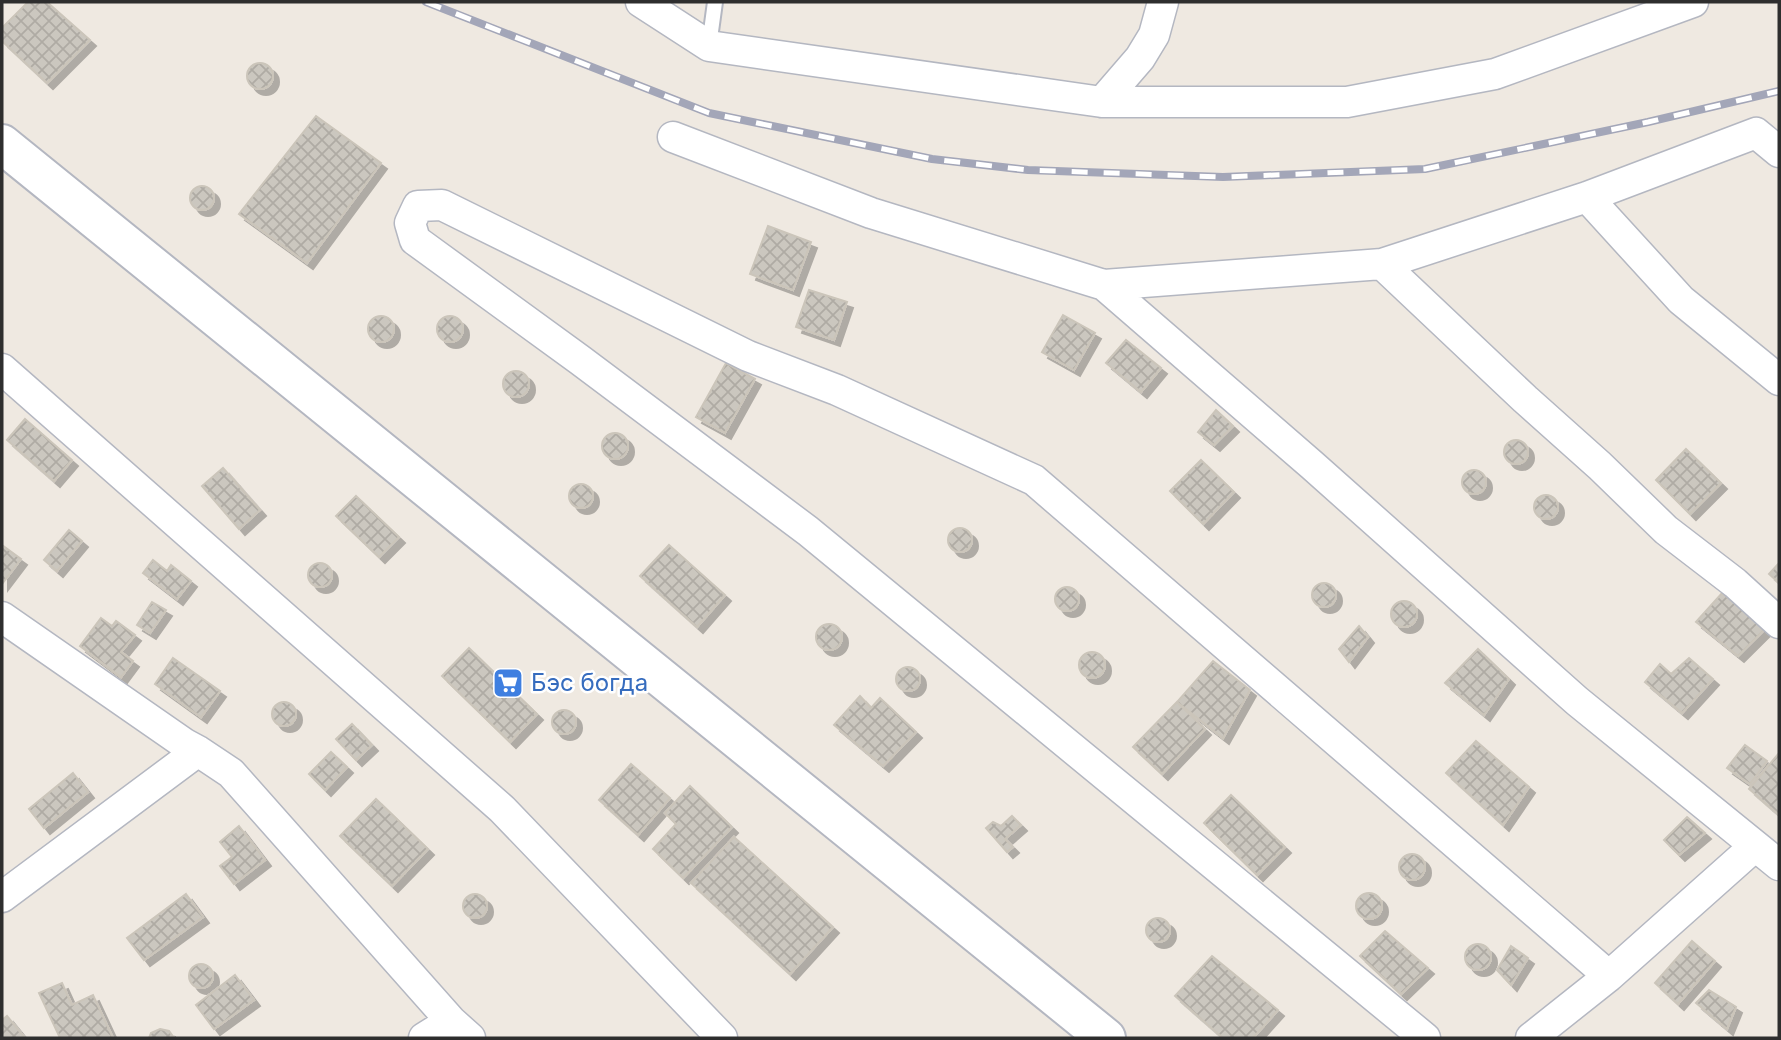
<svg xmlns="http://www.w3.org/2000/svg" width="1781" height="1040" font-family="Inter,sans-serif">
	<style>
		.building { fill: url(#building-cross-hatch); stroke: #cbc5ba; stroke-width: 2; filter: url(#shadow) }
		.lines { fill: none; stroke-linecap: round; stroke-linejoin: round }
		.lane-casing { stroke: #b4b7c1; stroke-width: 18 }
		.street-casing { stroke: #b4b7c1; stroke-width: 33 }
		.secondary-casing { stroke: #b4b7c1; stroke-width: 42 }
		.lane { stroke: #fff; stroke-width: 14 }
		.street { stroke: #fff; stroke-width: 30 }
		.secondary { stroke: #fff; stroke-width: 38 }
		.rail-casing { stroke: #a3a6b8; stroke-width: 8 }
		.rail { stroke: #fff; stroke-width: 5; stroke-dasharray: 16; stroke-linecap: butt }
		.labels { text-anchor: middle; stroke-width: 5; stroke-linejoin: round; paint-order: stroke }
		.shop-label { font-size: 24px; fill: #366cbe; stroke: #fff; text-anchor: start }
	</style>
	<defs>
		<pattern id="building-cross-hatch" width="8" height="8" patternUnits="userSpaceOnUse" patternTransform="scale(1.75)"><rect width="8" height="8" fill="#cbc7bf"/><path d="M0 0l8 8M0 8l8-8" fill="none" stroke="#afaba4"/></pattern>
		<filter id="shadow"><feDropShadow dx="6" dy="6" stdDeviation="0" flood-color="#0004"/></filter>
	</defs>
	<rect width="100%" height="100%" fill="#efe9e1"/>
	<path class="building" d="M28,2h19l43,38 -43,43 -45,-42v-13z
		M247 76a13 13 0 1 1 26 0a13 13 0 1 1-26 0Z
		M316,116l65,47 -74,100 -68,-49z
		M190 198a12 12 0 1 1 24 0a12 12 0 1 1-24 0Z
		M768,226l43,16 -18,48 -43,-16z
		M809,290l38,12 -13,38 -38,-13z
		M1063,315l32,18 -21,37 -32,-18z
		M368 329a13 13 0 1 1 26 0a13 13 0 1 1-26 0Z
		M437 329a13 13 0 1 1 26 0a13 13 0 1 1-26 0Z
		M1126,340l35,28 -20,24 -35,-29z
		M726,363l29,16 -30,54 -29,-16z
		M503 384a13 13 0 1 1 26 0a13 13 0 1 1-26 0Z
		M1216,410l17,16 -19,19 -16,-13z
		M25,419l47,41 -18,21 -47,-41z
		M602 446a13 13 0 1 1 26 0a13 13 0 1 1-26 0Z
		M1504 452a12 12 0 1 1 24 0a12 12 0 1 1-24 0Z
		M1686,449l35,34 -31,31 -34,-34z
		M1201,460l33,32 -31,32 -33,-33z
		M223,468l37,42 -21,19 -37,-43z
		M1462 482a12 12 0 1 1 24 0a12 12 0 1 1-24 0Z
		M569 496a12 12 0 1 1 24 0a12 12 0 1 1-24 0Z
		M1534 507a12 12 0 1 1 24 0a12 12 0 1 1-24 0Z
		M356,496l43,41 -20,20 -43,-41z
		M948 540a12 12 0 1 1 24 0a12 12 0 1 1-24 0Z
		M69,530l13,11 -25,30 -13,-11z
		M2,545l19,14 -19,25z
		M669,545l56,50 -28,32 -57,-51z
		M153,560l14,11 4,-6 20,16 -14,18 -34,-26z
		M308 575a12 12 0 1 1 24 0a12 12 0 1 1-24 0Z
		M1779,563v20l-10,-9z
		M1312 595a12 12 0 1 1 24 0a12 12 0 1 1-24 0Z
		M1055 599a12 12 0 1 1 24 0a12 12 0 1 1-24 0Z
		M1722,593l44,35 -28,28 -42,-34z
		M1391 614a13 13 0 1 1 26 0a13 13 0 1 1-26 0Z
		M152,602l14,8 -16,23 -13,-8z
		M101,618l11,8 4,-5 19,14 -14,17 12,9 -12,16 -41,-31z
		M816 637a13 13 0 1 1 26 0a13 13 0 1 1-26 0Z
		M1359,626l9,11 -19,25 -10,-13z
		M469,648l68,66 -27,28 -68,-66z
		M1478,649l31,30 -25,36 -39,-32z
		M1079 665a13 13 0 1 1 26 0a13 13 0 1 1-26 0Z
		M173,658l47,33 -19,26 -46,-33z
		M1689,658l24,21 -31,34 -37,-31 15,-18 11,10z
		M1213,661l37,29 -27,48 -46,-36z
		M896 679a12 12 0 1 1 24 0a12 12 0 1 1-24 0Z
		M860,696l11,12 9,-10 36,34 -33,34 -49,-41z
		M272 714a12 12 0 1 1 24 0a12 12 0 1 1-24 0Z
		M1177,702l28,27 -43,45 -29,-27z
		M552 722a12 12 0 1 1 24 0a12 12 0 1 1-24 0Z
		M352,724l20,21 -16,15 -20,-21z
		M1476,741l53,46 -26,38 -57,-52z
		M1745,745l22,16 -17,23 -23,-16z
		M331,752l16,15 -22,23 -16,-16z
		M1779,753v62l-30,-26z
		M631,764l39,34 -32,37 -39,-35z
		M73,773l15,19 -44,36 -15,-19z
		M690,786l42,41 -49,51 -30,-29 23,-25 -11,-11z
		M1231,795l54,52 -28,28 -53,-52z
		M376,799l52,50 -36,37 -52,-50z
		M1012,816l9,9 -16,14 8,8 -6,5 -21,-24 7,-6 8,4z
		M1687,817l18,16 -26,22 -15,-15z
		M239,826l26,34 -31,24 -14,-18 12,-9 -12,-15z
		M734,837l99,90 -43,47 -99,-91z
		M1399 867a13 13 0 1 1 26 0a13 13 0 1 1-26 0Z
		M1356 906a13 13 0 1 1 26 0a13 13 0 1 1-26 0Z
		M463 906a12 12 0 1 1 24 0a12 12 0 1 1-24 0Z
		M186,894l17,23 -59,43 -17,-22z
		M1146 930a12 12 0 1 1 24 0a12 12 0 1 1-24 0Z
		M1385,931l43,37 -27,26 -41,-38z
		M1692,941l23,20 -37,43 -23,-21z
		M1465 957a13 13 0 1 1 26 0a13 13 0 1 1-26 0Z
		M1511,946l17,12 -17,27 -14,-15z
		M1212,956l66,54 -25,28h-30l-48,-42z
		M189 976a12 12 0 1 1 24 0a12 12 0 1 1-24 0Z
		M235,975l19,25 -40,29 -18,-24z
		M62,983l10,22 21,-10 20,43h-53l-21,-45z
		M1709,990l27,17 -9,22 -31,-26z
		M7,1016l18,22h-23v-18z
		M160,1029l9,2 5,7h-25l2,-5z"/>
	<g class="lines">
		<g class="lane-casing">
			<path id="lane" d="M709,46l6,-44"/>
		</g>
		<g class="street-casing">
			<path id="street" d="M641,2l68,44 393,56h245l148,-28 198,-72
				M1102,102l38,-44 14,-23 9,-33
				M673,137l198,76 233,72 278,-21 205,-67 169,-64 23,19
				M1587,197l94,103 98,80
				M1382,264l143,135 75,67 66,64 69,53 44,40
				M1104,285l208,180 265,236 202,164
				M2,369l500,440 220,229
				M2,617l183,127 13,7 33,22 220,248 19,17
				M2,897l196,-146
				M424,1038l27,-17
				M1425,1038l-617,-507 -228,-171 -165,-120 -5,-17 8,-17 24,-1 306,151 89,34 197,90 575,496
				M1531,1038l78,-62 146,-130"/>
		</g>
		<g class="secondary-casing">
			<path id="secondary" d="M2,144l1104,894"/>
		</g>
		<use href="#lane" class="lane"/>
		<use href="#street" class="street"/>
		<use href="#secondary" class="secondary"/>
		<g class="rail-casing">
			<path id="rail" d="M426,2l283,111 223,46 96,11 195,7 202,-8 223,-47 131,-31"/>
		</g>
		<use href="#rail" class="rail"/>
	</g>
	<defs>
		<g id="supermarket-square" transform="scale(1.575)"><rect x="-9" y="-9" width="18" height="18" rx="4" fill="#3f7fe0" stroke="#fff"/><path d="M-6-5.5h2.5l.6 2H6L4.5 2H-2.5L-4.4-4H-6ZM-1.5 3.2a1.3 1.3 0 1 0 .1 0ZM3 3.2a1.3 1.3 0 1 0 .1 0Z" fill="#fff"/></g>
	</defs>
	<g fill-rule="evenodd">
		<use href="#supermarket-square" x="508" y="683"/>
	</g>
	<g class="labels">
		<g class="shop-label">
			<text x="531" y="691">Бэс богда</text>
		</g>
	</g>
	<rect width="1781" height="1040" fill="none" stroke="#2e2e2e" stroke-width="7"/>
</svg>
